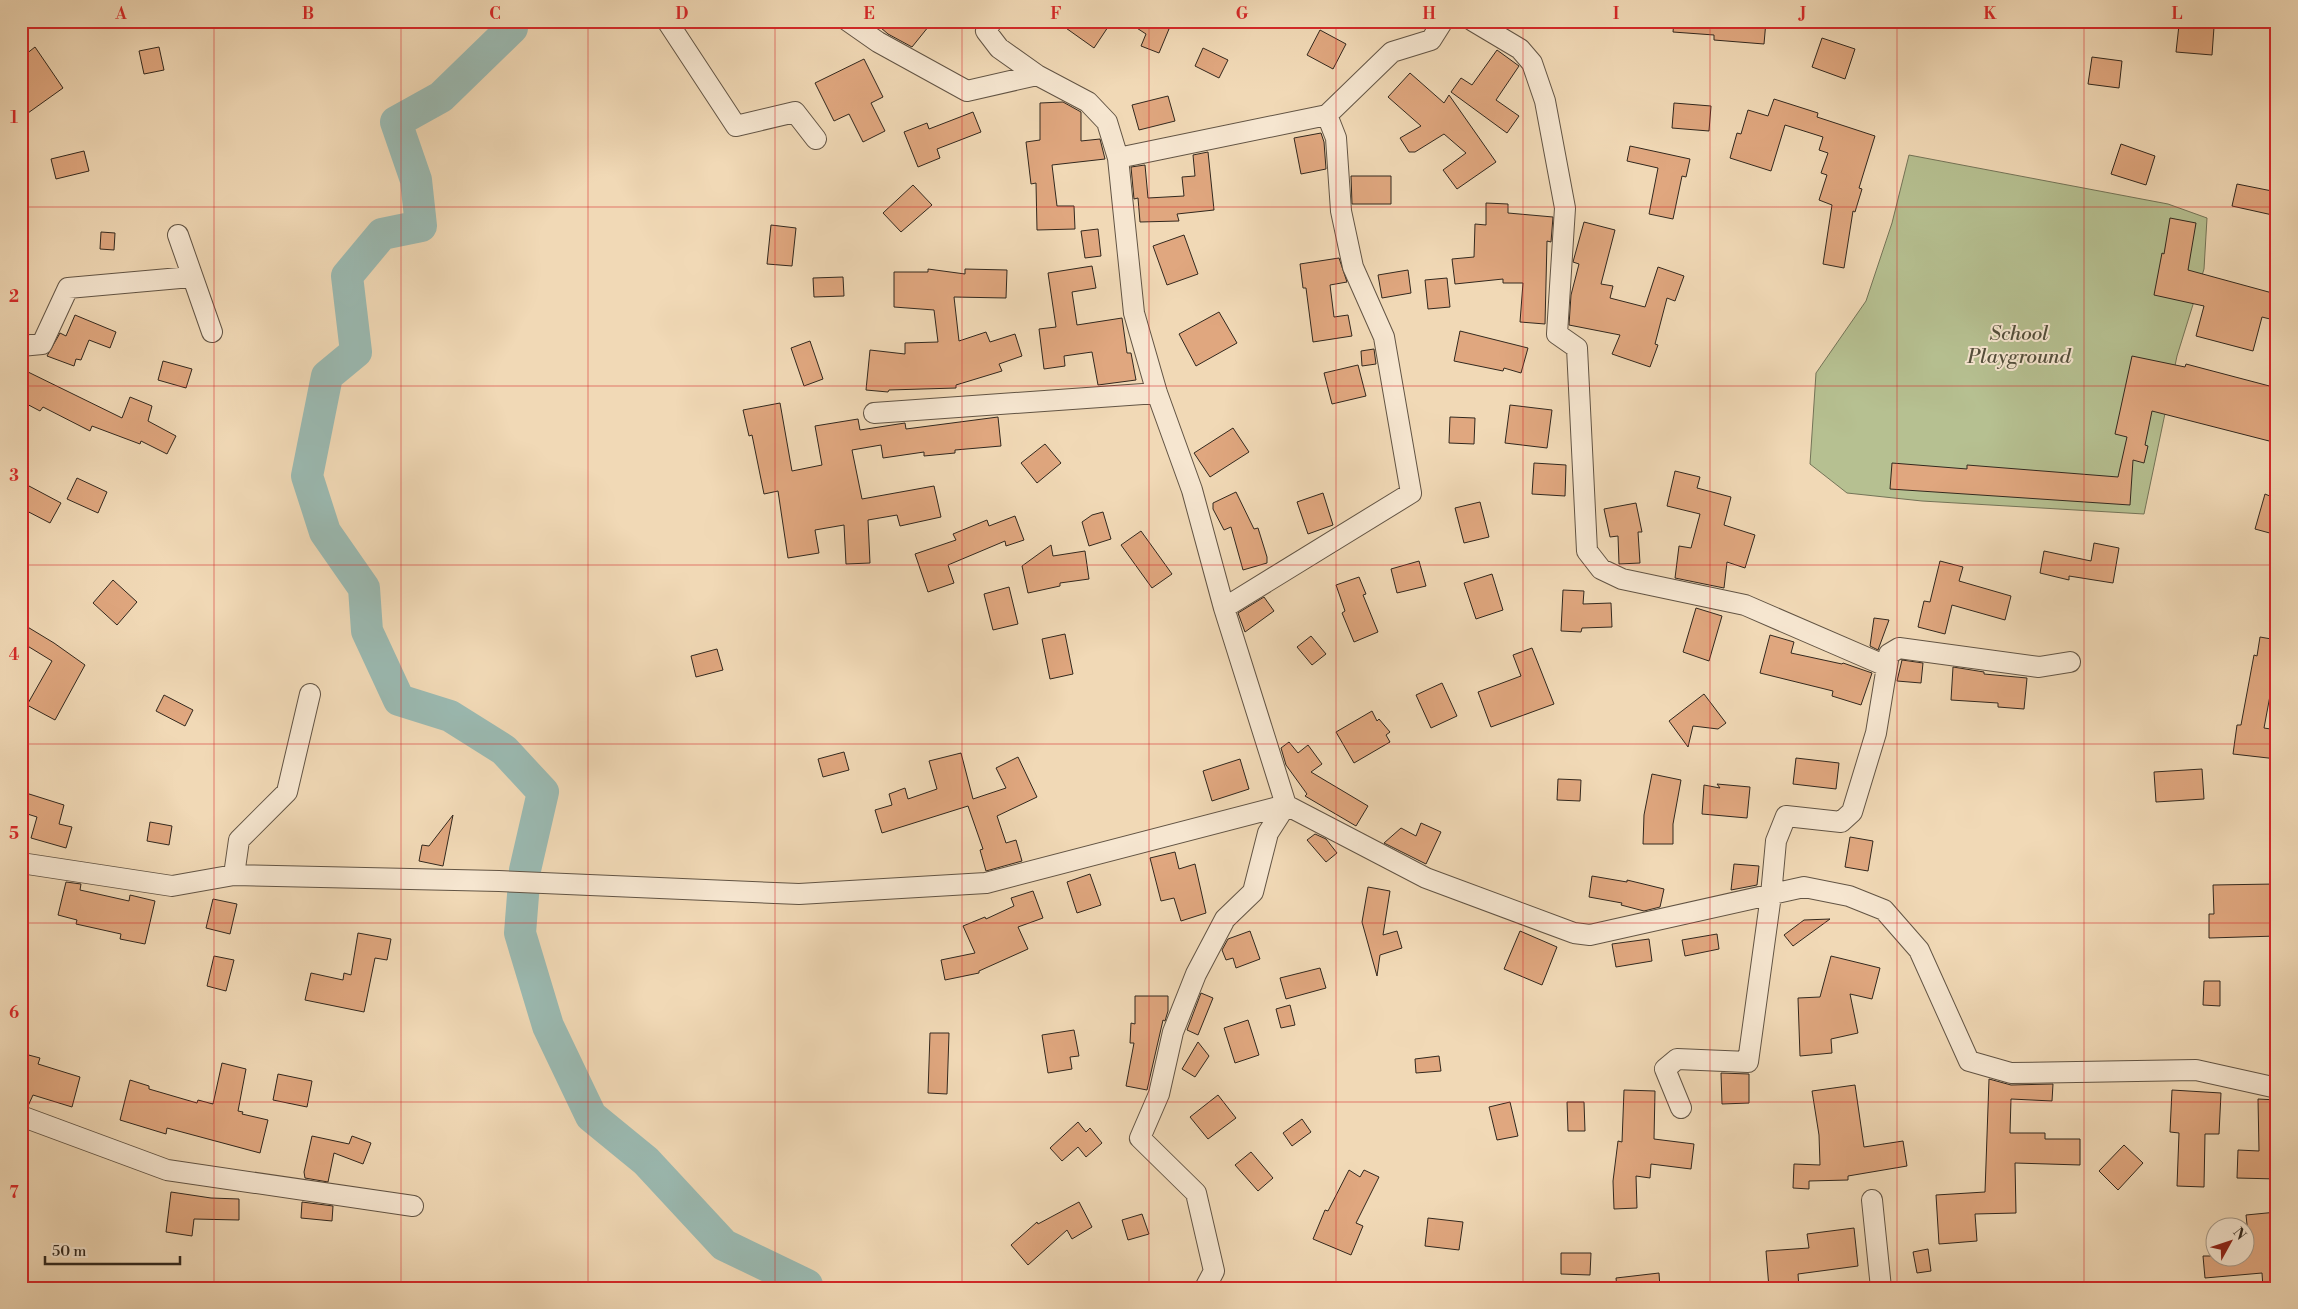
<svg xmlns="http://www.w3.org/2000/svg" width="2298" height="1309" font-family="'Libre Bodoni',serif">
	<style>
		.green { fill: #b6c091; stroke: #747458 }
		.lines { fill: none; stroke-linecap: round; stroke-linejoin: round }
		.river { stroke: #9bbab2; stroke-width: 32 }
		.building { fill: #e0a77f; stroke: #32281e }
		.minor-casing { stroke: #625444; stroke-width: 22 }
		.minor { stroke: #f6e6d0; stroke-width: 20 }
		.grid { fill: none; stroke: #d62828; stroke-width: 1; stroke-opacity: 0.55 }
		.labels { text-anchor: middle; stroke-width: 4; stroke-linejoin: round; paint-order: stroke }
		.park-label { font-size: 20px; font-style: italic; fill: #534e3b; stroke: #f6e6d0 }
		.neatline { fill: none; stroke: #d62828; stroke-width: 2 }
		.grid-label { font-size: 16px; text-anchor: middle; font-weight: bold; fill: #d62828 }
	</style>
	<rect width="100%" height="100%" fill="#f1d9b6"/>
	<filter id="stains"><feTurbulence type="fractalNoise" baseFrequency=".004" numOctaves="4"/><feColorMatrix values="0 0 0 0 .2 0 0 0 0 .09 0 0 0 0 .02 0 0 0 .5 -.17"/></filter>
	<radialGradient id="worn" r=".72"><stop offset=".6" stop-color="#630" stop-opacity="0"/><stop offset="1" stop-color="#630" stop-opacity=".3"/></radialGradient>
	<path class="green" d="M1909,155l259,49 39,14 -3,51 -27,87 -33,158 -222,-13 -75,-8 -37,-29 6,-91 50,-72 26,-78z"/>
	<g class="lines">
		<path class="river" d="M507,21l5,7 -71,69 -45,25 20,58 5,46 -39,8 -35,42 9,76 -29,24 -20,100 18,56 39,56 3,43 32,69 51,16 54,34 39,42 -18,78 -5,63 28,93 43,90 55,45 78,84 83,40 1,3"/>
	</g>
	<path class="building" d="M873,21h60l-21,26 -24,-13z
		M1056,21h56l-18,27z
		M1126,21h25l18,8 -10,24 -18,-7 5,-12z
		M1674,21h92l-2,23 -50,-4v-5l-41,-3z
		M2179,25l35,2 -2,28 -36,-3z
		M1320,30l26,14 -13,25 -26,-14z
		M1822,38l33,11 -10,30 -33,-12z
		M35,47l28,41 -42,30v-60z
		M159,47l5,23 -20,4 -5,-23z
		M1203,48l25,12 -9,18 -24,-12z
		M1497,50l22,16 -23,34 23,16 -12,17 -56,-41 10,-14 11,7z
		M2092,57l30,4 -3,27 -31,-4z
		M864,59l19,38 -12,6 14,28 -22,11 -14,-28 -15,7 -19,-38z
		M1410,73l34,30 5,-8 47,67 -39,27 -14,-19 23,-17 -22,-19 -29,18h-6l-9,-14 21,-12 -33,-29z
		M1168,96l7,25 -36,9 -7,-25z
		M1774,99l44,14 -1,4 58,19 -16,52 3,1 -7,23 -2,-1 -9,57 -21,-4 9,-59 -13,-5 8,-25 -6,-2 7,-20 -9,-3 4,-13 -38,-12 -14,46 -41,-13 7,-25 4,1 7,-24 20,6z
		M1063,102l18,10v29l19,-2 5,20 -53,6 5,41h17l1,23 -38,1 -1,-47 -5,1 -5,-42 14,-2v-37z
		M1674,103l37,3 -2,25 -37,-3z
		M973,112l8,20 -44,17 3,9 -22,9 -14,-35 23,-9 2,6z
		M1321,133l3,9 2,27 -25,5 -7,-36z
		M2121,144l34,12 -9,29 -35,-11z
		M1630,146l60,13 -4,18 -4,-1 -9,43 -24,-5 9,-46 -31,-7z
		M84,151l5,20 -33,8 -5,-20z
		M1208,152l6,58 -37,4 2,7 -39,1 -2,-24 -4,1 -3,-32 14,-2 3,33 36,-2 -2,-19 13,-1 -2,-21z
		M1351,176h40v28h-39z
		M2237,184l40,8v24l-45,-10z
		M913,185l19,20 -31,27 -18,-19z
		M1486,203l22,1v9l45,4 -2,25 -4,-1 -2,83 -25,-2 3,-39h-20v-4l-48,5 -3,-25 22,-2 1,-33 11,1z
		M2170,218l26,5 -8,47 88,24 -6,25 -8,-2 -9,34 -57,-15 8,-30 -50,-11 8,-42 2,1z
		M1584,222l31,8 -14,54 12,2 -3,12 35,9 13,-40 26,9 -9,25 -8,-3 -12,46 3,1 -8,22 -38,-13 8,-19 -51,-10 2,-30 8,-31 -6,-2z
		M771,225l25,3 -4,38 -25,-2z
		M1098,229l3,27 -16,2 -4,-27z
		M101,232l14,1 -1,17 -14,-1z
		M1184,235l14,39 -31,11 -14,-39z
		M1339,258l8,24 -17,3 4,32 14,-2 4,21 -39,6 -7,-54h-3l-3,-24z
		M1092,266l4,22 -24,4 5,33 45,-7 5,35h4l5,27 -38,5 -6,-33 -28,4 1,10 -21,3 -5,-40 17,-2 -8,-54z
		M928,269l37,5v-5l42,1 -1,28 -52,-1 5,44 27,-9 4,10 25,-8 7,22 -23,8 3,7 -46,14v3l-67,2 -1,2 -22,-2 4,-40 35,4v-11l33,-1 -4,-32 -40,-3v-35h34z
		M1408,270l3,23 -29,5 -4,-23z
		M843,277l1,19 -30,1 -1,-19z
		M1447,278l3,29 -22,2 -3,-29z
		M1219,312l18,31 -41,23 -17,-32z
		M75,315l41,17 -6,16 -21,-8 -8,20 -5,-1 -2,7 -27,-10 13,-23 6,3z
		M1460,331l68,17 -7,25 -17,-5 -1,3 -49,-10z
		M810,341l13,38 -19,7 -13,-38z
		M1374,349l2,15 -14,2 -1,-15z
		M2132,356l53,11 1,-3 91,24v55l-125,-32 -7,34 3,1 -4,17 -11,-3 -3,45 -240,-16 2,-26 75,6v-4l151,12 9,-40 -12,-3z
		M163,361l29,8 -6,19 -28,-8z
		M1358,365l8,31 -34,8 -8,-31z
		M26,371l96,47 8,-21 22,9 -4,15 28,15 -9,18 -26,-13 -1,3 -48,-18 -2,5 -47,-24 -3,4 -19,-10v-21z
		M780,403l12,68 30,-6 -7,-39 43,-7 2,11 45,-7 1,6 92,-12 3,29 -46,4v3l-31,3v-4l-41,6 -2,-13 -29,5 10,49 72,-13 7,31 -41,9 -3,-11 -29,5 2,43 -24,1 -2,-39 -29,5 4,23 -31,5 -10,-67 -14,3 -12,-59 -3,1 -6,-26z
		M1510,405l42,5 -5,38 -42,-5z
		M1450,417l25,1 -1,26 -25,-1z
		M1233,428l16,24 -39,25 -16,-24z
		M1045,444l16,19 -24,20 -16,-20z
		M1534,463l32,2 -1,31 -33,-2z
		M1675,471l25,6 -3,11 34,9 -7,28 31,10 -10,33 -18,-6 -3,26 -49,-10 4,-32 12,2 9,-34 -33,-8z
		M77,478l30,14 -9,21 -31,-14z
		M29,486l32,17 -11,20 -29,-15v-8z
		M1236,492l18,37 4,-1 9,29v6l-24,7 -12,-43 -7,3 -11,-21v-6z
		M1323,493l10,32 -25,9 -11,-32z
		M2265,494l12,5v36l-22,-6z
		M1480,502l9,35 -25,6 -9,-35z
		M1636,503l6,29h-4l2,31 -21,1 -1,-28 -8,1 -6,-28z
		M1103,512l8,27 -22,7 -7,-24 10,-7z
		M1015,516l9,24 -18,6 -1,-5 -57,24 6,18 -26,9 -13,-38 41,-14 -3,-6 34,-14 2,6z
		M1141,531l31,43 -20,14 -31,-43z
		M2094,543l25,5 -6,35 -44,-7v4l-29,-7 4,-22 47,10z
		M1051,545l2,11 32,-5 4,28 -29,4v3l-32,7 -6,-27z
		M1419,561l7,25 -29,7 -6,-24z
		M1940,561l23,6 -4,14 52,15 -6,24 -53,-15 -7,29 -27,-7 6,-26 6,1z
		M1492,574l11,36 -27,9 -12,-36z
		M1359,577l7,17 -3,1 15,37 -24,10 -12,-29 3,-2 -9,-26z
		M113,580l24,22 -20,23 -24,-22z
		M1009,587l9,37 -25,6 -9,-36z
		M1563,590l21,1 -1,13 28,-1 1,24 -30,1 -1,4 -20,-1z
		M1264,597l10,14 -29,21 -7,-19z
		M1696,608l26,8 -13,45 -26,-9z
		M1874,618l15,2 -11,30 -8,-4z
		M21,623l33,20 31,22 -30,55 -28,-15 25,-44 -31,-19z
		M1065,634l8,40 -23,5 -8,-40z
		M1770,635l24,7 -3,11 51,11 1,-1 29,10 -11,32 -29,-9 1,-5 -73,-18z
		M1311,636l15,18 -14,11 -15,-18z
		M2260,637l17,3v18l-13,70 13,2v29l-44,-5 4,-29h4l13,-70 3,1z
		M1532,648l22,56 -63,23 -13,-35 43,-16 -8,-21z
		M717,649l6,21 -27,7 -5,-21z
		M1902,660l21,3 -2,20 -24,-2z
		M1953,667l31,5v2l43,4 -3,31 -26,-2v-4l-47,-3z
		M1442,683l15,33 -26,12 -15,-33z
		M1704,694l22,29 -8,6 -25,-3 -5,21 -19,-26z
		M164,695l29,15 -8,16 -29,-15z
		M1372,711l5,10 2,-2 11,13 -4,3 4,7 -36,21 -18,-31z
		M1289,742l9,11 10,-8 14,19 -11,8 57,34 -12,20 -51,-30 2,-2 -21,-29 -5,-17z
		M844,752l5,18 -26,7 -5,-18z
		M961,753l12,46 33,-11 -10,-20 22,-11 19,40 -40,19 9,27 10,-3 6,21 -36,10 -6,-21 3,-1 -15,-43 -86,27 -7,-23 17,-5 -3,-11 16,-6 3,11 29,-10 -8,-28z
		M1796,758l43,5 -3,26 -43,-5z
		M1240,759l9,30 -37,12 -9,-30z
		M2202,769l2,30 -48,3 -2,-30z
		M1652,774l29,6 -8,44v20h-30l1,-29z
		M1558,779l23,1 -1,21 -23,-1z
		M1717,784l33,3 -3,31 -45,-4 2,-29 16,3z
		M26,793l38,12 -5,19 13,3 -6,21 -35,-10 6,-21 -16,-5z
		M453,815l-10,51 -24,-5 3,-16 7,1z
		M150,822l22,4 -3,19 -22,-4z
		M1421,823l20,9 -15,32 -42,-21 17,-15 15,8z
		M1315,834l11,5 11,14 -11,9 -19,-22z
		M1850,837l23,4 -5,30 -23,-4z
		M1175,852l4,17 16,-5 11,49 -25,8 -7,-23 -13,3 -11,-43z
		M1734,864l25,2 -2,19 -26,5z
		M1090,874l11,31 -24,8 -10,-31z
		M1592,876l35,6v-2l37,9 -4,18 -16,4 -23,-6 1,-2 -33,-6z
		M66,882l15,2 -1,6 49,11 1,-6 25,6 -10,43 -25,-5 1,-5 -45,-10 1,-4 -19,-5z
		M2275,884l2,2v50l-68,2v-24h5l-1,-29z
		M1368,887l22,4 -7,44 14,-4 5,17 -22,7 -3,21 -15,-54z
		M1033,891l10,27 -25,9 10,22 -49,22v2l-34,7 -4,-20 34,-7 -12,-27 22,-9 1,2 28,-13 -3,-8z
		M213,899l24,5 -7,30 -24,-6z
		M1830,919l-37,27 -9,-11 20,-15z
		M1250,931l10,28 -24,9 -3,-10 -7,2 -4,-10 6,-11z
		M1520,931l37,16 -15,38 -38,-16z
		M358,933l33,6 -4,21 -12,-2 -11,54 -59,-12 6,-27 32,7 1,-7 7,2z
		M1717,934l2,15 -34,7 -3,-16z
		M1649,939l3,22 -36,6 -4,-23z
		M214,956l20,4 -8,31 -19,-5z
		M1831,956l49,12 -8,31 -22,-5 8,39 -27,6 1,14 -32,3 -2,-58 22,-1z
		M1320,968l6,20 -40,11 -6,-21z
		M2204,981h16v25l-17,-1z
		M1201,993l12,5 -15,37 -11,-5z
		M1135,996h33v15l-3,10 -2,-1 -16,70 -21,-4 8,-43h-4l1,-20 4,1z
		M1290,1005l5,20 -14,3 -5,-19z
		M1248,1020l11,35 -24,8 -11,-35z
		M1074,1030l5,26 -9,1 2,12 -24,4 -6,-38z
		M930,1033h19l-2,61 -19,-1z
		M1198,1042l11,14 -14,21 -13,-8z
		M21,1053l19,5 -2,6 42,13 -8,30 -39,-12 -5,11 -7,-2z
		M1439,1056l2,15 -25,2 -1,-14z
		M222,1063l24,6 -8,42 5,1 -1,2 26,6 -8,33 -93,-25 -1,6 -46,-14 10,-40 19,6v3l48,14 1,-3 15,4z
		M1721,1073l28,1v29l-27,1z
		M278,1074l34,7 -5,26 -34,-7z
		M1989,1079l22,6 42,-1 -1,17 -41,-2 -1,34h35v6h35v26l-65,-2 1,50 -41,1 2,27 -38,3 -3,-49 49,-3z
		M1855,1085l9,62 39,-6 4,25 -59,10v4l-39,1v8l-16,-1 1,-24 26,1 -1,-30 -7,-44z
		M1624,1090l31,1 -1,48 40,5 -3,25 -40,-5 -1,14 -14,-2 1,32 -23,1 -1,-28 5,-40 4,1z
		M2172,1090l49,3 -2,41h-14l-1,53 -27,-1 2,-53 -9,-1z
		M1218,1095l18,23 -28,21 -18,-22z
		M2258,1099l19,1v79l-40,-1 1,-28 21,1z
		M1510,1102l8,34 -21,4 -8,-33z
		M1567,1102h17l1,29h-17z
		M1302,1119l9,13 -19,14 -9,-13z
		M1078,1122l8,10 4,-4 12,15 -16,14 -8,-10 -16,14 -12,-13z
		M312,1136l37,8 3,-8 19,7 -8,21 -29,-11 -6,29 -23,-4 -1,-6z
		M2124,1145l19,18 -25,27 -19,-19z
		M1251,1152l22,26 -15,13 -23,-26z
		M1349,1170l11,7 4,-7 15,7 -23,46 7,3 -12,29 -38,-16 12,-29 3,1z
		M171,1192l40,6 28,1v21l-45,-1 -2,17 -26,-4z
		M302,1202l31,4 -1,15 -31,-3z
		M1079,1202l13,25 -20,12 -5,-9 -39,35 -17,-20 26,-23 1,2z
		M2277,1212v76h-14l-1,-15 -57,5 -2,-22h43v-22h2l-2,-19z
		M1142,1214l7,20 -21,6 -6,-20z
		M1428,1218l35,4 -4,28 -34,-4z
		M1854,1228l4,38 -60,8 1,14h-30l-3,-37 43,-3 -2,-14z
		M1928,1249l3,22 -14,2 -4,-21z
		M1561,1253h30l-1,22 -29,-1z
		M1659,1273l1,15h-43l-1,-10z"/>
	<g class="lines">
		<g class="minor-casing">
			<path id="minor" d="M667,21l69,105 59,-14 21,27
				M848,21l30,21 89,49 70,-16
				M992,21l-6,10 13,17 38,27 51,27 19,20 11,36 16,155 23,80 35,97 32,118 62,197 -18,28 -15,59 -28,27 -29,55 -23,58 -14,62 -19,44 56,55 18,78 -9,17
				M1473,21l47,28 12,14 13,38 20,107 -8,126 20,14 10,203 14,18 21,10 123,26 141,61
				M1118,158l209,-43 65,-63 39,-12 12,-19
				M178,235l34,97
				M21,346l21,-2 26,-56 123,-11
				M874,413l283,-20
				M1224,608l187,-115 -27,-156 -31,-70 -12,-56 -5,-73 -9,-23
				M21,863l151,23 62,-11 265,6 300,13 187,-11 300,-78 140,73 148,55 16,2 214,-48 45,9 35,14 35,40 50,111 42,12 185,-3 81,18
				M234,875l5,-35 48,-48 23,-98
				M1681,1108l-16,-39 12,-10 71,3 23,-167 5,-54 10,-25 55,6 11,-10 24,-79 13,-79 10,-6 140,19 31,-5
				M21,1116l146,54 246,36
				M1872,1200l9,88"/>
		</g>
		<use href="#minor" class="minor"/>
	</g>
	<path class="grid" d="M214,21v1267M401,21v1267M588,21v1267M775,21v1267M962,21v1267M1149,21v1267M1336,21v1267M1523,21v1267M1710,21v1267M1897,21v1267M2084,21v1267M21,207h2256M21,386h2256M21,565h2256M21,744h2256M21,923h2256M21,1102h2256"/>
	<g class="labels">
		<g class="park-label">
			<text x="2019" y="340">School<tspan x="2019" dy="23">Playground</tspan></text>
		</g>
	</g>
	<rect width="2298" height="1309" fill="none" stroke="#f1d9b6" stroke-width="55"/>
	<g transform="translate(2230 1242) rotate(50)"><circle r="24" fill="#f6e6d0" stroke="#a89a89"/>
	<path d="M0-4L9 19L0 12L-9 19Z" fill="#8f2418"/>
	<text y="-8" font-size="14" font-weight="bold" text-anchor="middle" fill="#32281e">N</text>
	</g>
	<path d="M45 1256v8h135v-8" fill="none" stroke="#32281e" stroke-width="2.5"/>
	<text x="52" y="1256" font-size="15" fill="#32281e" stroke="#f6e6d0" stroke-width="4" paint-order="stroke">50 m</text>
	<rect x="28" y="28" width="2242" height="1254" class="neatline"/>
	<g class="grid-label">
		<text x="121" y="19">A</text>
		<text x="308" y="19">B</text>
		<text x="495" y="19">C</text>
		<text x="682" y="19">D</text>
		<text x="869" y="19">E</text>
		<text x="1056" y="19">F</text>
		<text x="1242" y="19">G</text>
		<text x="1429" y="19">H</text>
		<text x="1616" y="19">I</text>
		<text x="1803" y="19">J</text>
		<text x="1990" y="19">K</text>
		<text x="2177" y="19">L</text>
		<text x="14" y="123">1</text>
		<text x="14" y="302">2</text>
		<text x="14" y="481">3</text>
		<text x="14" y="660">4</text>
		<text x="14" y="839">5</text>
		<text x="14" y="1018">6</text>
		<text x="14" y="1198">7</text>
	</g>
	<rect width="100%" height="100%" filter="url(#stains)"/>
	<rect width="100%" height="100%" fill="url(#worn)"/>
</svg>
